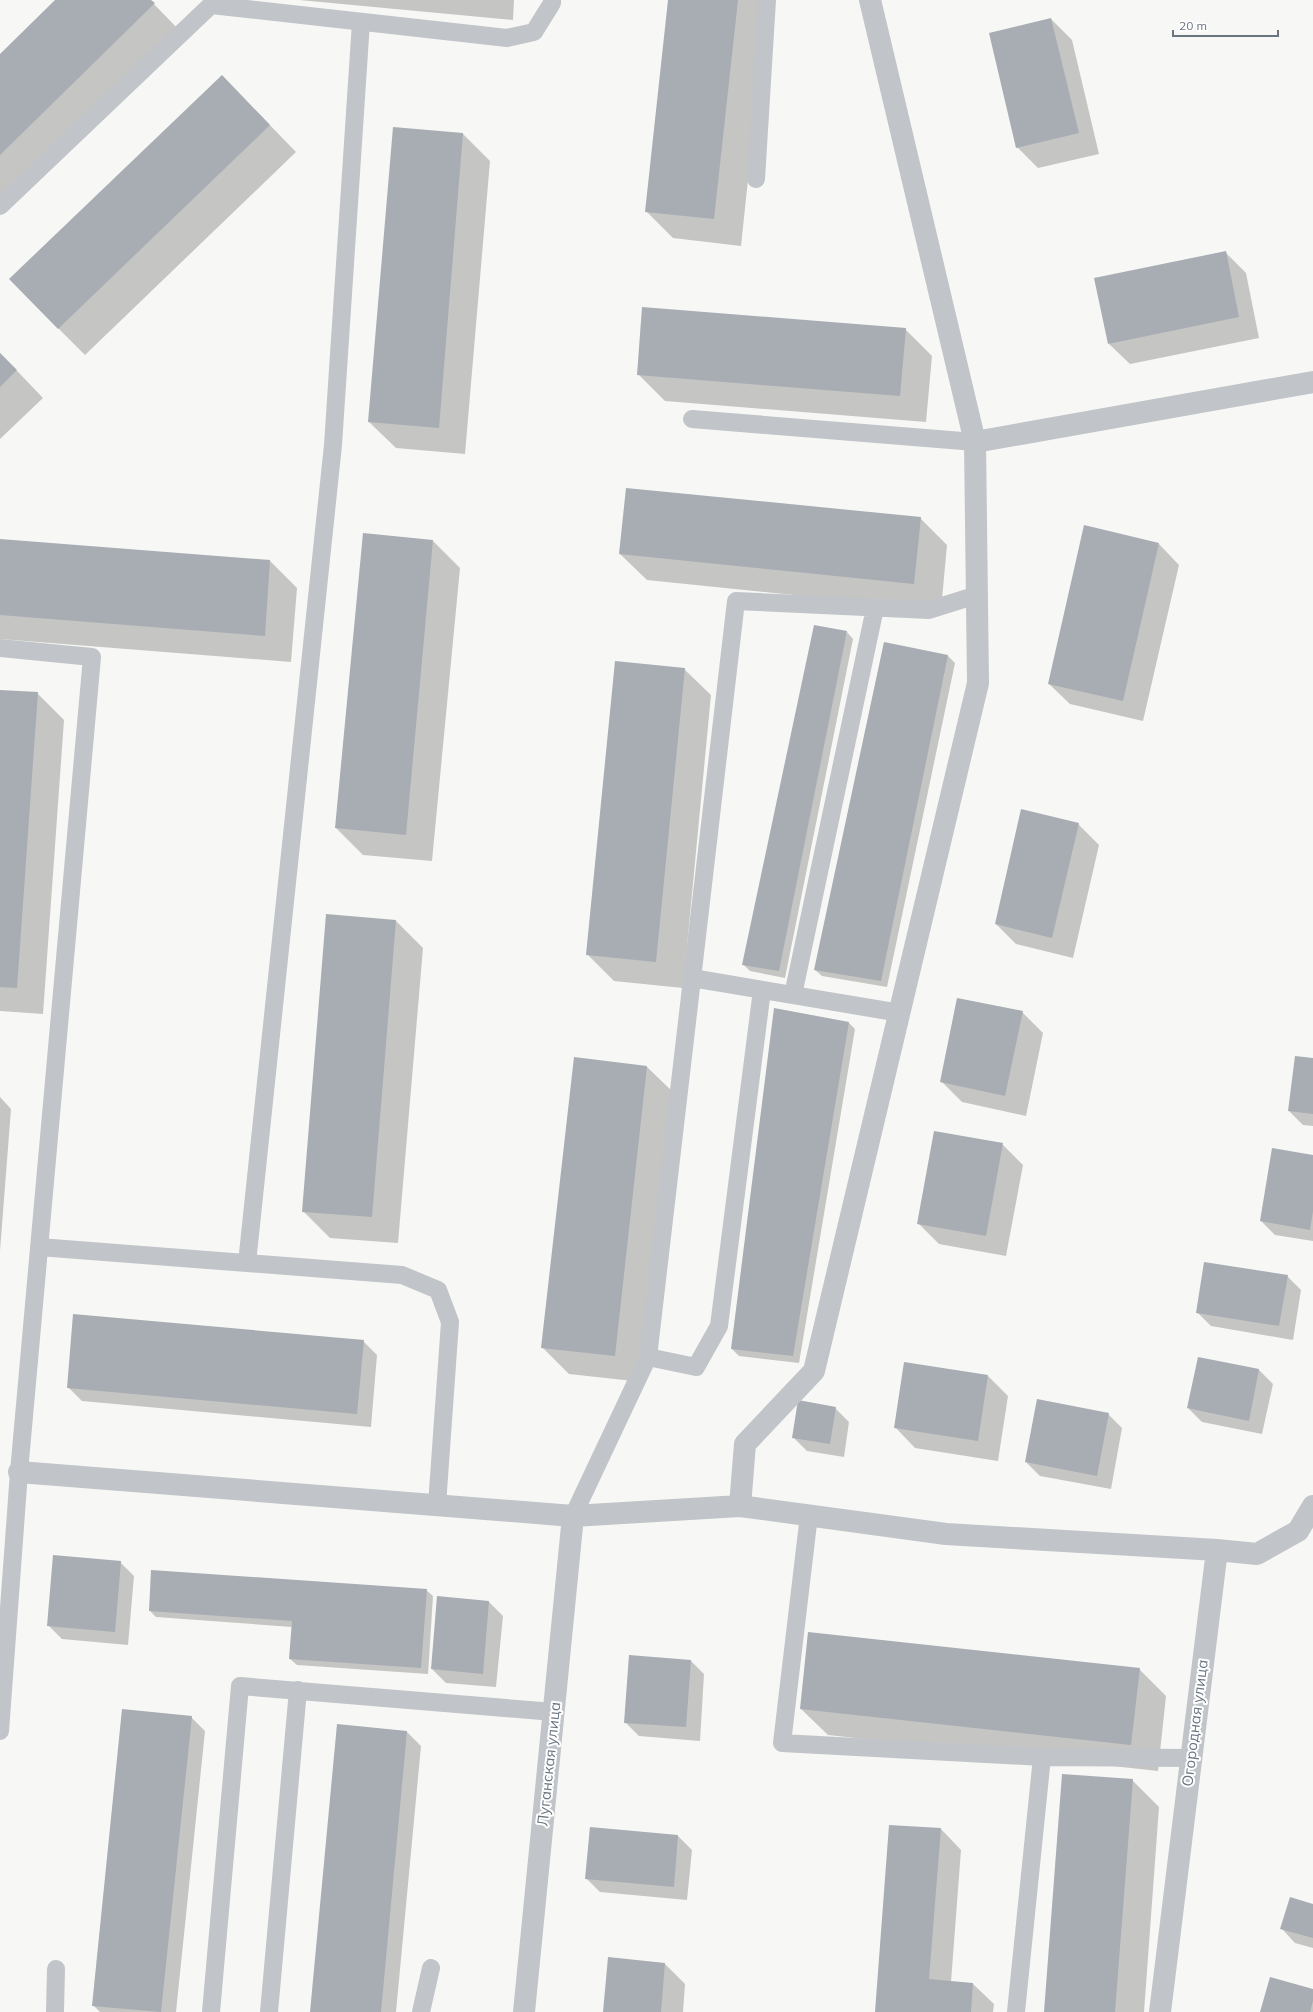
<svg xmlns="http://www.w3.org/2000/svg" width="1313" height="2012" font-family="Mulish,sans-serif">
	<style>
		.shadow { fill: #0003 }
		.building { fill: #a7adb3 }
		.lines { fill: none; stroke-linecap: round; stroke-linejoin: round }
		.service { stroke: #c1c4c8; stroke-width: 18 }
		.minor { stroke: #c1c4c8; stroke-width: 22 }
		.labels { text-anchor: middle; stroke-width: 4; stroke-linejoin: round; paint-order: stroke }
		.street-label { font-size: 15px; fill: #6a7582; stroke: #fff }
	</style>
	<rect width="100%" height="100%" fill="#f7f7f5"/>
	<path class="shadow" d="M57,0h93l30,31 -180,176v-152z
		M299,0h215l-1,20z
		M669,0h98l-26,246 -68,-8 -27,-27z
		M1051,19l21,21 27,114 -61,14 -21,-21z
		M222,76l74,76 -211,203 -27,-27z
		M394,128l69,6 27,27 -25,293 -69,-6 -27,-26z
		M1225,252l21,21 13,65 -129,26 -21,-20z
		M905,329l27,27 -6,66 -261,-21 -27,-27z
		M0,353l43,45 -43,41z
		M920,518l27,27 -6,65 -294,-30 -27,-26z
		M0,540l270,21 27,27 -6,74 -291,-23z
		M433,541l27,27 -28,293 -69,-6 -27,-27z
		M1159,544l20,21 -36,156 -73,-17 -21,-20z
		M847,632l6,7 -68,339 -35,-7 -7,-7z
		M884,643l64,13 7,7 -68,324 -65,-11 -7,-6z
		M684,669l27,26 -28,293 -69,-7 -27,-27z
		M0,691l37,2 27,27 -21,294 -43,-3z
		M1078,824l21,21 -26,113 -57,-14 -20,-20z
		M327,915l69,6 27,27 -25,295 -68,-5 -27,-27z
		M775,1009l74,14 6,6 -56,334 -60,-7 -7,-7z
		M1022,1012l21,21 -17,83 -64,-14 -21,-21z
		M575,1058l72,9 27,26 -32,289 -73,-8 -27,-27z
		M1313,1059v67l-10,-1 -14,-14z
		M0,1097l11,12 -11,142z
		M1002,1144l21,21 -17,91 -67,-12 -20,-20z
		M1313,1156v85l-38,-6 -14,-14z
		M1287,1276l14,14 -8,50 -82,-14 -14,-14z
		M363,1341l14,14 -6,72 -289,-26 -14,-14z
		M1259,1370l14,14 -11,50 -60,-12 -14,-14z
		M988,1376l20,20 -10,65 -83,-13 -20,-21z
		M835,1408l14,14 -5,35 -37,-6 -14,-14z
		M1108,1414l14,14 -11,61 -71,-13 -14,-14z
		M120,1562l14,14 -6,69 -66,-6 -14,-14z
		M426,1590l7,6 -5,78 -131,-9 -7,-6 2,-32 -136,-10 -6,-6z
		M438,1597l51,5 14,14 -7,71 -50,-4 -14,-14z
		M691,1661l13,13 -4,67 -61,-5 -14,-14z
		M1139,1669l27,27 -8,75 -330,-36 -27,-26z
		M191,1717l14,14 -29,281h-76l-7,-7z
		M407,1732l14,14 -25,266h-85z
		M1132,1780l27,27 -15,205h-99z
		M590,1828l88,8 14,14 -5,50 -87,-8 -14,-14z
		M941,1829l20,21 -10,132 22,2 21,20 -1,8h-117z
		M1313,1905v43l-18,-5 -13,-14z
		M665,1964l20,20 -2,28h-79z
		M1313,1990v22h-51z"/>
	<path class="building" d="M55,0h96l4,3 -155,152v-101z
		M668,0h70l-24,219 -69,-7z
		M1051,18l28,115 -63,15 -27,-115z
		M222,75l48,50 -212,204 -49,-50z
		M393,127l70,6 -24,295 -71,-6z
		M1226,251l13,66 -131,27 -14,-66z
		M642,307l264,21 -6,68 -263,-21z
		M0,353l17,17 -17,17z
		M626,488l295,29 -7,67 -295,-30z
		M1084,525l75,18 -36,158 -75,-17z
		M363,533l70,7 -27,295 -71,-7z
		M0,539l270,21 -5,76 -265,-21z
		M814,625l33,6 -68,340 -37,-6z
		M884,642l64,13 -67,326 -67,-11z
		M615,661l70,7 -29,294 -70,-7z
		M0,690l38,2 -21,296 -17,-1z
		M1021,809l58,14 -27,115 -57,-14z
		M326,914l70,6 -24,297 -70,-5z
		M957,998l66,13 -18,85 -65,-14z
		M774,1008l75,14 -56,334 -62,-7z
		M1295,1056l18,2v56l-25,-3z
		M574,1057l73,9 -32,290 -74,-8z
		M934,1131l69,12 -17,93 -69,-12z
		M1272,1148l41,7v56l-3,19 -50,-9z
		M1204,1262l84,13 -9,51 -83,-13z
		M73,1314l291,26 -7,74 -290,-26z
		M1198,1357l61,12 -10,52 -62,-13z
		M904,1362l84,13 -10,66 -84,-13z
		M1037,1399l72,14 -12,63 -72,-14z
		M798,1400l38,7 -6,37 -38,-6z
		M53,1555l68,6 -6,71 -68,-6z
		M151,1570l276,19 -6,79 -132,-9 3,-38 -143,-10z
		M437,1596l52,5 -6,73 -52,-5z
		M808,1632l332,36 -9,77 -331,-36z
		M629,1655l62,5 -5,67 -62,-4z
		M122,1709l70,7 -31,296 -69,-6z
		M337,1724l70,7 -26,281h-71z
		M1062,1774l71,5 -18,233h-71z
		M889,1825l52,3 -12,151 44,4 -2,29h-96z
		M590,1827l88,8 -4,52 -89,-8z
		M1290,1897l23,7v34l-33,-9z
		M608,1957l57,6 -4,49h-58z
		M1270,1977l43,12v12l-3,11h-50z"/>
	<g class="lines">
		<path class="service" d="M756,179l11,-179
			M0,206l211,-201 296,33 27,-6 18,-29v-3
			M692,419l283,23
			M0,648l92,9 -73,815 -19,259
			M692,978l208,35
			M793,995l82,-387
			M39,1247l363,28 36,15 12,32 -13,183
			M247,1263l86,-818 28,-423
			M648,1357l48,10 23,-41 43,-336
			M809,1515l-27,228 260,14 -26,255
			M573,1516l75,-159 88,-756 193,9 48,-15
			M1042,1757l149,1
			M55,2012l1,-43
			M211,2012l29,-326 314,26
			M269,2012l29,-322
			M421,2012l10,-44"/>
		<path class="minor" d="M975,442l338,-60
			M19,1472l554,44 167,-10 206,28 271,16 40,4 41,-23 15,-25
			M740,1506l5,-62 69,-73 164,-688 -3,-241 -105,-442
			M524,2012l49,-496
			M1160,2012l57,-462"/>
	</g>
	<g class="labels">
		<g class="street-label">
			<text transform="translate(1195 1723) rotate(-83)" y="5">Огородная улица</text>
			<text transform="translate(549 1764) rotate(-84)" y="5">Луганская улица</text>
		</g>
	</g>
	<path d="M1173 30v6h105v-6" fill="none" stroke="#6a7582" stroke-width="2"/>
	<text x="1179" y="30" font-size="12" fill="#6a7582" stroke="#ffffff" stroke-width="3" paint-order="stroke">20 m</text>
</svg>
